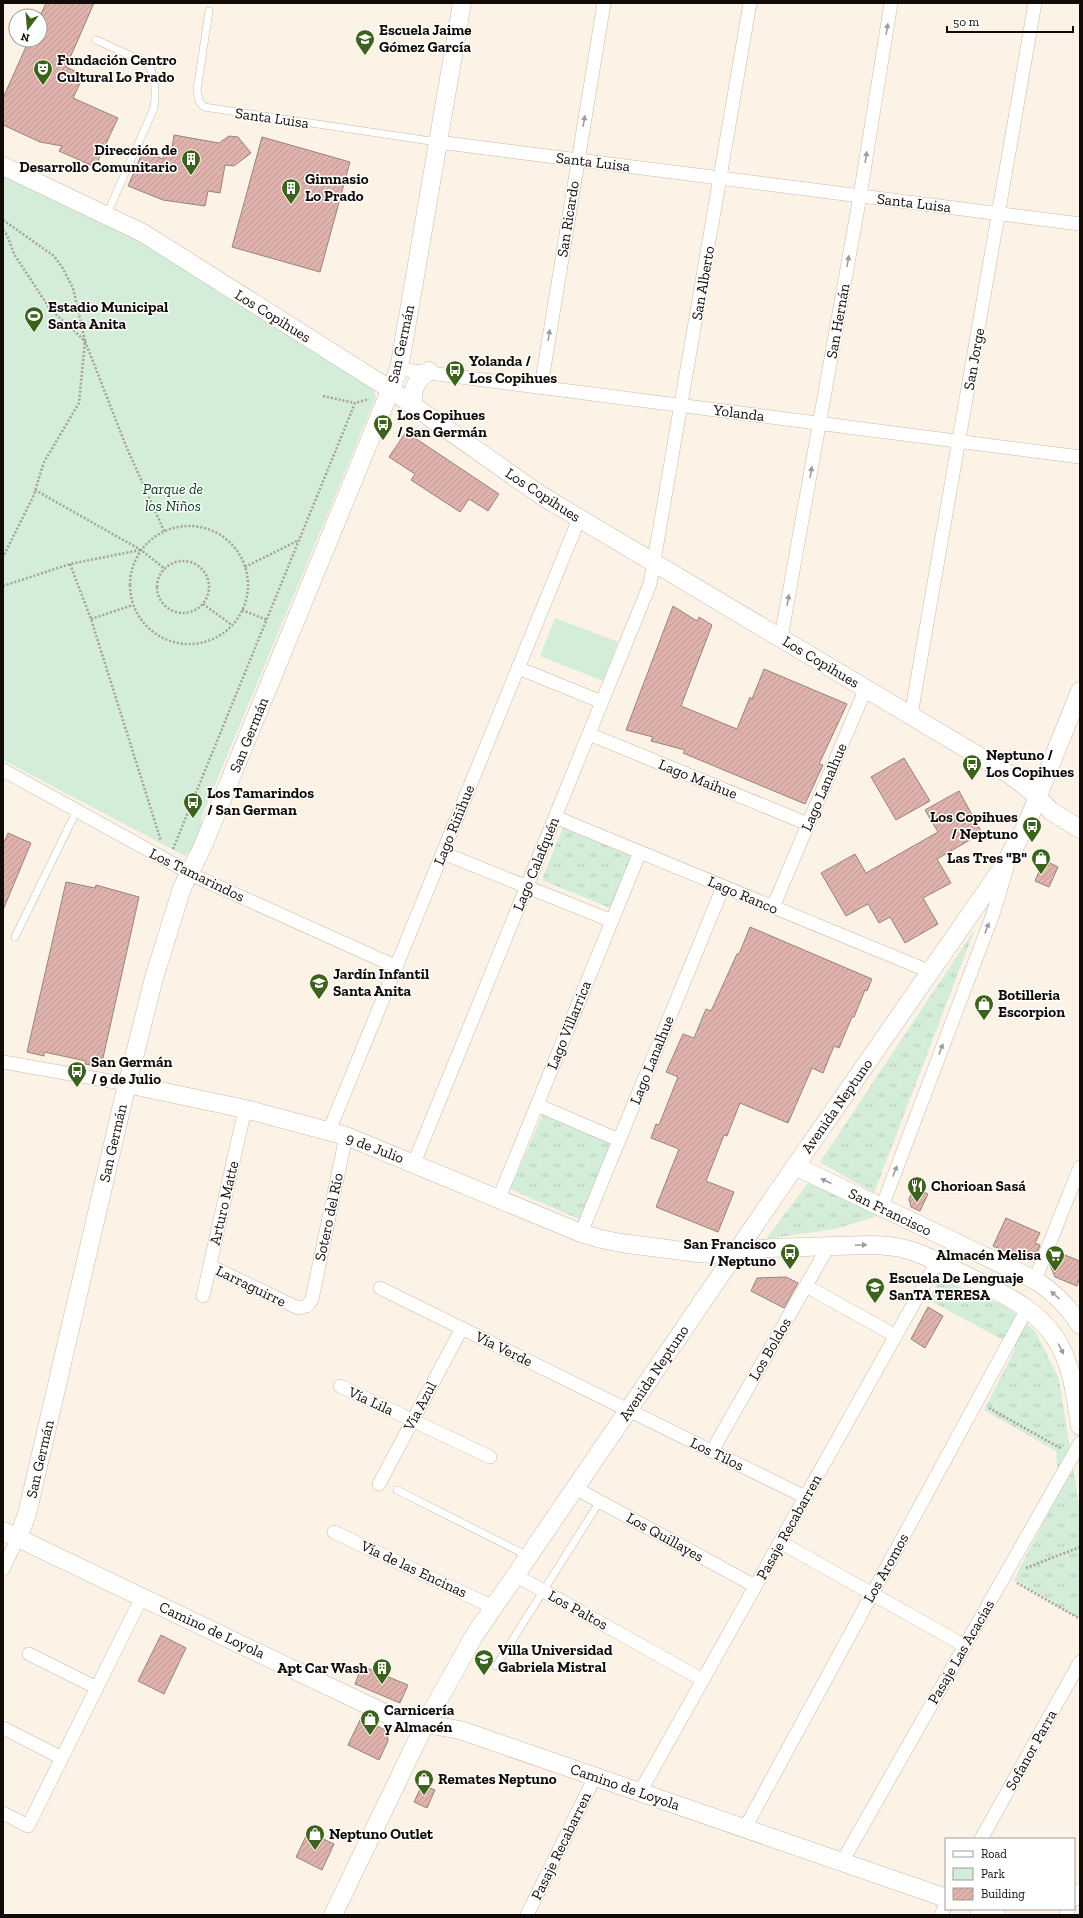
<svg xmlns="http://www.w3.org/2000/svg" width="1083" height="1918" font-family="'Zilla Slab',serif">
	<style>
		.grass { fill: url(#grass-tufts) }
		.park { fill: #d3edd8 }
		.building { fill: url(#building-hatch); stroke: #978380 }
		.lines { fill: none; stroke-linecap: round; stroke-linejoin: round }
		.lane-casing { stroke: #c7baab; stroke-width: 8 }
		.street-casing { stroke: #c7baab; stroke-width: 14 }
		.secondary-casing { stroke: #c7baab; stroke-width: 19 }
		.path { stroke: #a9a097; stroke-width: 2.5; stroke-dasharray: 2 2; stroke-linecap: butt }
		.lane { stroke: #fff; stroke-width: 7 }
		.street { stroke: #fff; stroke-width: 13 }
		.secondary { stroke: #fff; stroke-width: 18 }
		.oneway { fill: #9f9d9c }
		.labels { text-anchor: middle; stroke-width: 3; stroke-linejoin: round; paint-order: stroke }
		.poi-label { font-size: 15px; font-weight: bold; fill: #100b07; stroke: #fff; text-anchor: start }
		.street-label { font-size: 15px; fill: #100b07; stroke: #fff }
		.park-label { font-size: 15px; font-style: italic; fill: #09421e; stroke: #fff }
	</style>
	<defs>
		<pattern id="grass-tufts" width="24" height="20" patternUnits="userSpaceOnUse"><rect width="24" height="20" fill="#d3edd8"/><path d="M3 7l-1-3M5 7V3M7 7l1-3M15 17l-1-3M17 17v-4M19 17l1-3" fill="none" stroke="#b4cab8"/></pattern>
		<pattern id="building-hatch" width="6" height="6" patternUnits="userSpaceOnUse"><rect width="6" height="6" fill="#dfb3ab"/><path d="M-1 1l2-2M0 6l6-6M5 7l2-2" fill="none" stroke="#be9992"/></pattern>
	</defs>
	<rect width="100%" height="100%" fill="#fdf2e6"/>
	<path class="grass" d="M563,827l69,28 -22,53 -68,-28z
		M975,929l-101,264 -54,-31z
		M543,1114l71,29 -33,77 -71,-31z
		M808,1183l73,32 -46,14 -69,10z
		M939,1278l69,29 27,24 24,48 21,132v108l-66,-39 45,-89 -3,-40 -72,-41 32,-63 -87,-47z"/>
	<path class="park" d="M3,176l125,58 244,152 4,11 -174,419c0,15 -6,30 -17,40l-182,-96z
		M555,618l63,24 -15,39 -63,-25z"/>
	<path class="building" d="M46,3h48l-28,64 18,8 -11,23 45,20 -23,49 -36,-16 3,-5 -22,-4 -37,-17v-27l26,-58h11v-24z
		M174,135l45,8 10,-7 9,1 13,16 -17,13 -9,-1 -5,28 -12,-2 -3,15 -42,-6 -35,-14 15,-35 20,8 2,-12 7,1z
		M262,137l88,25 -30,110 -88,-25z
		M406,432l93,62 -11,17 -19,-12 -9,13 -49,-32 4,-6 -26,-17z
		M673,606l24,15 2,-4 13,8 -31,81 56,23 13,-32 2,2 12,-30 83,35 -28,60 4,1 -18,39 -122,-51 2,-3 -34,-9 2,-4 -27,-7z
		M904,758l26,43 -34,19 -25,-43z
		M959,791l23,42 -45,26 14,24 -28,15 15,26 -33,19 -15,-26 -11,6 -11,-19 -22,12 -25,-43 34,-19 11,19 72,-41 -13,-22z
		M8,833l23,10 -28,67v-65z
		M1044,860l14,7 -9,20 -14,-6z
		M66,882l29,6 1,-3 43,12 -38,170 -16,-3 1,-3 -42,-9v4l-17,-4z
		M750,927l122,52 -5,12 -2,-1 -11,27h-2l-13,31 -5,-2 -11,27 -11,-5 -24,55 -48,-20 -13,33 -3,-1 -18,46 28,11 -16,40 -62,-25 23,-58 -28,-11 5,-14 3,1 19,-48 -12,-5 17,-38 11,4 12,-29 5,2 26,-57h2z
		M914,1187l14,7 -8,17 -9,-4 -2,-8z
		M1006,1218l34,15 -5,10 5,2 -2,6 -16,7 -29,-12z
		M1055,1251l25,10v16l-3,9 -22,-9 -5,-12z
		M786,1277l12,6 -14,25 -33,-17 6,-13z
		M928,1307l15,9 -18,32 -14,-9z
		M161,1635l25,13 -22,46 -26,-13z
		M362,1666l46,19 -8,18 -45,-19z
		M361,1718l26,13 1,10 -9,19 -31,-15z
		M422,1785l13,5 -8,18 -13,-6z
		M308,1832l26,12 -12,26 -26,-13z"/>
	<g class="lines">
		<g class="lane-casing">
			<path id="lane" d="M209,11l-12,79 2,11 5,6 233,35
				M96,40l51,23c9,12 9,30 7,45l-47,106
				M15,937l62,-127
				M397,1490l131,66
				M496,1666l104,-165"/>
		</g>
		<g class="street-casing">
			<path id="street" d="M438,142l642,82
				M399,369l681,88
				M541,387l63,-384
				M781,638l79,-442 31,-193
				M518,668l84,34
				M911,715l124,-712
				M589,734l219,90
				M3,770l196,108 198,89
				M555,817l376,155
				M443,853l169,68
				M773,907l93,-219
				M3,1062l124,22
				M537,1105l82,35
				M329,1131l250,-612
				M414,1163l236,-579 100,-581
				M499,1198l141,-346
				M882,1207l111,-293 14,-46
				M581,1233l142,-346
				M210,1266l88,42 9,-2 5,-7 34,-163
				M1035,1280l45,-113
				M806,1286l90,50
				M380,1288l425,209
				M203,1296l42,-187
				M340,1386l150,71
				M712,1451l116,-204
				M379,1484l83,-156
				M575,1488l180,98
				M334,1532l159,75
				M780,1542l185,104
				M3,1569l15,-31
				M515,1575l188,105
				M29,1654l68,34
				M3,1728l59,30
				M640,1792l297,-530
				M3,1813l25,13 114,-229
				M745,1828l282,-519
				M981,1839l99,-177
				M842,1862l238,-419
				M1074,1900l6,-10
				M527,1915l68,-138
				M941,1915l5,-11
				M1066,1915l3,-6"/>
		</g>
		<g class="secondary-casing">
			<path id="secondary" d="M3,166l140,67 248,157 151,106 467,278 22,17 20,20 29,18
				M414,407c-4,-15 2,-28 15,-36
				M127,1084l118,25 101,27 235,97 20,6 20,4 77,10 15,1 58,-6 96,-3c14,0 28,1 42,5 17,5 34,15 50,22 38,19 80,35 101,74 13,25 16,53 20,80
				M795,1166l240,114c19,12 33,26 45,45
				M3,1531l390,186 10,3 57,10 486,168
				M18,1538l9,-24 96,-413 31,-123 28,-90 20,-40 197,-479 63,-366
				M979,1909l17,6
				M333,1915l92,-191 49,-88 315,-461 214,-308 23,-41 54,-135"/>
		</g>
		<path class="path" d="M3,220l51,36 8,11 11,21 12,53 -6,62 -35,59 -11,35 -30,60
			M3,230l4,5 7,19 36,55 35,32 41,105 38,85
			M323,396l32,7
			M35,490l106,60 24,19
			M130 585a59 59 0 1 1 118 0a59 59 0 1 1-118 0Z
			M157 587a26 26 0 1 1 52 0a26 26 0 1 1-52 0Z
			M70,564l21,55 70,222
			M245,567l54,-27
			M3,586l67,-22 70,-14
			M203,604l29,21
			M242,610l25,10
			M91,619l42,-14
			M173,849l182,-446 14,-4
			M989,1408l73,41
			M1026,1568l54,-21
			M1017,1583l63,36"/>
		<use href="#lane" class="lane"/>
		<use href="#street" class="street"/>
		<use href="#secondary" class="secondary"/>
	</g>
	<defs><path id="oneway-solid" d="M-6-.8H1V-3.2L6.5 0L1 3.2V.8H-6Z"/></defs>
	<g class="oneway">
		<use href="#oneway-solid" transform="translate(887 29) rotate(-81)"/>
		<use href="#oneway-solid" transform="translate(584 121) rotate(-80)"/>
		<use href="#oneway-solid" transform="translate(866 157) rotate(-81)"/>
		<use href="#oneway-solid" transform="translate(848 261) rotate(-80)"/>
		<use href="#oneway-solid" transform="translate(549 335) rotate(-81)"/>
		<use href="#oneway-solid" transform="translate(811 472) rotate(-80)"/>
		<use href="#oneway-solid" transform="translate(788 600) rotate(-80)"/>
		<use href="#oneway-solid" transform="translate(987 928) rotate(-69)"/>
		<use href="#oneway-solid" transform="translate(941 1049) rotate(-69)"/>
		<use href="#oneway-solid" transform="translate(895 1171) rotate(-69)"/>
		<use href="#oneway-solid" transform="translate(826 1181) rotate(-155)"/>
		<use href="#oneway-solid" transform="translate(861 1245) rotate(-2)"/>
		<use href="#oneway-solid" transform="translate(1055 1295) rotate(-139)"/>
		<use href="#oneway-solid" transform="translate(1061 1349) rotate(63)"/>
	</g>
	<defs>
		<g id="school-pin" transform="scale(1)"><path d="M0 17L-7.5 6A9.5 9.5 0 1 1 7.5 6Z" fill="#3c621b" stroke="#fff"/><path d="M0-5L7-2L0 1L-7-2ZM-4 1L0 2.5L4 1V4Q0 6-4 4Z" fill="#fff"/></g>
		<g id="theatre-pin" transform="scale(1)"><path d="M0 17L-7.5 6A9.5 9.5 0 1 1 7.5 6Z" fill="#3c621b" stroke="#fff"/><path d="M-5-5.5Q0-4 5-5.5V0Q5 5 0 6Q-5 5-5 0ZM-3.3-2.5H-1v1.5H-3.3ZM1-2.5H3.3v1.5H1ZM-2.8 1Q0 5.5 2.8 1Z" fill="#fff"/></g>
		<g id="building-pin" transform="scale(1)"><path d="M0 17L-7.5 6A9.5 9.5 0 1 1 7.5 6Z" fill="#3c621b" stroke="#fff"/><path d="M-4-6H4V6H1V3H-1V6H-4ZM-2.5-4.3h1.7v1.8h-1.7ZM.8-4.3h1.7v1.8H.8ZM-2.5-1h1.7V.8h-1.7ZM.8-1h1.7V.8H.8Z" fill="#fff"/></g>
		<g id="stadium-pin" transform="scale(1)"><path d="M0 17L-7.5 6A9.5 9.5 0 1 1 7.5 6Z" fill="#3c621b" stroke="#fff"/><path d="M0-5a6.5 5 0 1 0 0 10a6.5 5 0 1 0 0-10ZM-3.5-1.8h7v3.6h-7Z" fill="#fff"/></g>
		<g id="bus-pin" transform="scale(1)"><path d="M0 17L-7.5 6A9.5 9.5 0 1 1 7.5 6Z" fill="#3c621b" stroke="#fff"/><path d="M-5-6H5V4H4V6H2V4H-2V6H-4V4H-5ZM-3.5-4V0h7V-4ZM-3.5 1.2v1.5H-2V1.2ZM2 1.2v1.5H3.5V1.2Z" fill="#fff"/></g>
		<g id="shop-pin" transform="scale(1)"><path d="M0 17L-7.5 6A9.5 9.5 0 1 1 7.5 6Z" fill="#3c621b" stroke="#fff"/><path d="M-5-2.5h2.3a2.7 3.5 0 0 1 5.4 0H5L5.5 6h-11ZM-1.5-2.5h3a1.5 2.3 0 0 0-3 0Z" fill="#fff"/></g>
		<g id="restaurant-pin" transform="scale(1)"><path d="M0 17L-7.5 6A9.5 9.5 0 1 1 7.5 6Z" fill="#3c621b" stroke="#fff"/><path d="M-5-6h1v4h1v-4h1v4h1v-4h1v5L-1.5 .5V6h-2V.5L-5-1ZM5-6V6H3V1.5H1.5Q1.5-4 5-6Z" fill="#fff"/></g>
		<g id="supermarket-pin" transform="scale(1)"><path d="M0 17L-7.5 6A9.5 9.5 0 1 1 7.5 6Z" fill="#3c621b" stroke="#fff"/><path d="M-6-5.5h2.5l.6 2H6L4.5 2H-2.5L-4.4-4H-6ZM-1.5 3.2a1.3 1.3 0 1 0 .1 0ZM3 3.2a1.3 1.3 0 1 0 .1 0Z" fill="#fff"/></g>
	</defs>
	<g fill-rule="evenodd">
		<use href="#school-pin" x="365" y="39"/>
		<use href="#theatre-pin" x="43" y="69"/>
		<use href="#building-pin" x="191" y="159"/>
		<use href="#building-pin" x="291" y="188"/>
		<use href="#stadium-pin" x="34" y="316"/>
		<use href="#bus-pin" x="455" y="370"/>
		<use href="#bus-pin" x="383" y="424"/>
		<use href="#bus-pin" x="972" y="764"/>
		<use href="#bus-pin" x="193" y="802"/>
		<use href="#bus-pin" x="1032" y="826"/>
		<use href="#shop-pin" x="1041" y="858"/>
		<use href="#school-pin" x="319" y="983"/>
		<use href="#shop-pin" x="984" y="1004"/>
		<use href="#bus-pin" x="77" y="1071"/>
		<use href="#restaurant-pin" x="917" y="1186"/>
		<use href="#bus-pin" x="790" y="1253"/>
		<use href="#supermarket-pin" x="1055" y="1255"/>
		<use href="#school-pin" x="875" y="1287"/>
		<use href="#school-pin" x="484" y="1659"/>
		<use href="#building-pin" x="382" y="1668"/>
		<use href="#shop-pin" x="370" y="1719"/>
		<use href="#shop-pin" x="424" y="1779"/>
		<use href="#shop-pin" x="315" y="1834"/>
	</g>
	<g class="labels">
		<g class="poi-label">
			<text x="379" y="35">Escuela Jaime<tspan x="379" dy="17">Gómez García</tspan></text>
			<text x="57" y="65">Fundación Centro<tspan x="57" dy="17">Cultural Lo Prado</tspan></text>
			<text x="177" y="155" text-anchor="end">Dirección de<tspan x="177" dy="17">Desarrollo Comunitario</tspan></text>
			<text x="305" y="184">Gimnasio<tspan x="305" dy="17">Lo Prado</tspan></text>
			<text x="48" y="312">Estadio Municipal<tspan x="48" dy="17">Santa Anita</tspan></text>
			<text x="469" y="366">Yolanda /<tspan x="469" dy="17">Los Copihues</tspan></text>
			<text x="397" y="420">Los Copihues<tspan x="397" dy="17">/ San Germán</tspan></text>
			<text x="986" y="760">Neptuno /<tspan x="986" dy="17">Los Copihues</tspan></text>
			<text x="207" y="798">Los Tamarindos<tspan x="207" dy="17">/ San German</tspan></text>
			<text x="1018" y="822" text-anchor="end">Los Copihues<tspan x="1018" dy="17">/ Neptuno</tspan></text>
			<text x="1027" y="863" text-anchor="end">Las Tres "B"</text>
			<text x="333" y="979">Jardín Infantil<tspan x="333" dy="17">Santa Anita</tspan></text>
			<text x="998" y="1000">Botilleria<tspan x="998" dy="17">Escorpion</tspan></text>
			<text x="91" y="1067">San Germán<tspan x="91" dy="17">/ 9 de Julio</tspan></text>
			<text x="931" y="1191">Chorioan Sasá</text>
			<text x="776" y="1249" text-anchor="end">San Francisco<tspan x="776" dy="17">/ Neptuno</tspan></text>
			<text x="1041" y="1260" text-anchor="end">Almacén Melisa</text>
			<text x="889" y="1283">Escuela De Lenguaje<tspan x="889" dy="17">SanTA TERESA</tspan></text>
			<text x="498" y="1655">Villa Universidad<tspan x="498" dy="17">Gabriela Mistral</tspan></text>
			<text x="368" y="1673" text-anchor="end">Apt Car Wash</text>
			<text x="384" y="1715">Carnicería<tspan x="384" dy="17">y Almacén</tspan></text>
			<text x="438" y="1784">Remates Neptuno</text>
			<text x="329" y="1839">Neptuno Outlet</text>
		</g>
		<g class="street-label">
			<text transform="translate(272 118) rotate(8)" y="5">Santa Luisa</text>
			<text transform="translate(593 162) rotate(7)" y="5">Santa Luisa</text>
			<text transform="translate(914 203) rotate(7)" y="5">Santa Luisa</text>
			<text transform="translate(568 219) rotate(-81)" y="5">San Ricardo</text>
			<text transform="translate(703 283) rotate(-80)" y="5">San Alberto</text>
			<text transform="translate(273 316) rotate(32)" y="5">Los Copihues</text>
			<text transform="translate(838 321) rotate(-80)" y="5">San Hernán</text>
			<text transform="translate(401 344) rotate(-78)" y="5">San Germán</text>
			<text transform="translate(974 359) rotate(-80)" y="5">San Jorge</text>
			<text transform="translate(739 413) rotate(7)" y="5">Yolanda</text>
			<text transform="translate(543 495) rotate(33)" y="5">Los Copihues</text>
			<text transform="translate(821 662) rotate(31)" y="5">Los Copihues</text>
			<text transform="translate(249 735) rotate(-68)" y="5">San Germán</text>
			<text transform="translate(698 779) rotate(22)" y="5">Lago Maihue</text>
			<text transform="translate(824 787) rotate(-67)" y="5">Lago Lanalhue</text>
			<text transform="translate(454 825) rotate(-68)" y="5">Lago Riñihue</text>
			<text transform="translate(536 864) rotate(-68)" y="5">Lago Calafquén</text>
			<text transform="translate(197 875) rotate(26)" y="5">Los Tamarindos</text>
			<text transform="translate(743 895) rotate(23)" y="5">Lago Ranco</text>
			<text transform="translate(569 1025) rotate(-68)" y="5">Lago Villarrica</text>
			<text transform="translate(652 1060) rotate(-68)" y="5">Lago Lanalhue</text>
			<text transform="translate(837 1106) rotate(-55)" y="5">Avenida Neptuno</text>
			<text transform="translate(113 1143) rotate(-77)" y="5">San Germán</text>
			<text transform="translate(375 1148) rotate(21)" y="5">9 de Julio</text>
			<text transform="translate(224 1203) rotate(-77)" y="5">Arturo Matte</text>
			<text transform="translate(890 1212) rotate(26)" y="5">San Francisco</text>
			<text transform="translate(329 1217) rotate(-78)" y="5">Sotero del Río</text>
			<text transform="translate(251 1286) rotate(26)" y="5">Larraguirre</text>
			<text transform="translate(504 1349) rotate(26)" y="5">Vía Verde</text>
			<text transform="translate(770 1349) rotate(-60)" y="5">Los Boldos</text>
			<text transform="translate(654 1373) rotate(-56)" y="5">Avenida Neptuno</text>
			<text transform="translate(371 1401) rotate(25)" y="5">Vía Lila</text>
			<text transform="translate(420 1406) rotate(-62)" y="5">Vía Azul</text>
			<text transform="translate(717 1454) rotate(26)" y="5">Los Tilos</text>
			<text transform="translate(40 1459) rotate(-77)" y="5">San Germán</text>
			<text transform="translate(789 1527) rotate(-61)" y="5">Pasaje Recabarren</text>
			<text transform="translate(665 1537) rotate(29)" y="5">Los Quillayes</text>
			<text transform="translate(886 1568) rotate(-61)" y="5">Los Aromos</text>
			<text transform="translate(414 1569) rotate(25)" y="5">Vía de las Encinas</text>
			<text transform="translate(578 1610) rotate(29)" y="5">Los Paltos</text>
			<text transform="translate(212 1630) rotate(25)" y="5">Camino de Loyola</text>
			<text transform="translate(961 1652) rotate(-60)" y="5">Pasaje Las Acacias</text>
			<text transform="translate(1031 1750) rotate(-61)" y="5">Sofanor Parra</text>
			<text transform="translate(625 1787) rotate(19)" y="5">Camino de Loyola</text>
			<text transform="translate(561 1846) rotate(-64)" y="5">Pasaje Recabarren</text>
		</g>
		<g class="park-label">
			<text x="173" y="494">Parque de<tspan x="173" dy="17">los Niños</tspan></text>
		</g>
	</g>
	<rect width="1083" height="1918" fill="none" stroke="#100b07" stroke-width="8"/>
	<rect x="945" y="1838" width="130" height="72" fill="#ffffff" stroke="#9f9d9c"/>
	<rect x="953" y="1851" width="20" height="6" fill="#ffffff" stroke="#9f9d9c"/>
	<text x="981" y="1858" font-size="12" fill="#100b07">Road</text>
	<rect x="953" y="1868" width="20" height="12" fill="#d3edd8" stroke="#9f9d9c"/>
	<text x="981" y="1878" font-size="12" fill="#100b07">Park</text>
	<rect x="953" y="1888" width="20" height="12" fill="url(#building-hatch)" stroke="#9f9d9c"/>
	<text x="981" y="1898" font-size="12" fill="#100b07">Building</text>
	<g transform="translate(28 28) rotate(196)"><circle r="19" fill="#ffffff" stroke="#9f9d9c"/>
	<path d="M0-3L7 15L0 10L-7 15Z" fill="#3c621b"/>
	<text y="-6" font-size="11" font-weight="bold" text-anchor="middle" fill="#100b07">N</text>
	</g>
	<path d="M947 26v6h126v-6" fill="none" stroke="#100b07" stroke-width="2"/>
	<text x="953" y="26" font-size="12" fill="#100b07" stroke="#ffffff" stroke-width="3" paint-order="stroke">50 m</text>
</svg>
